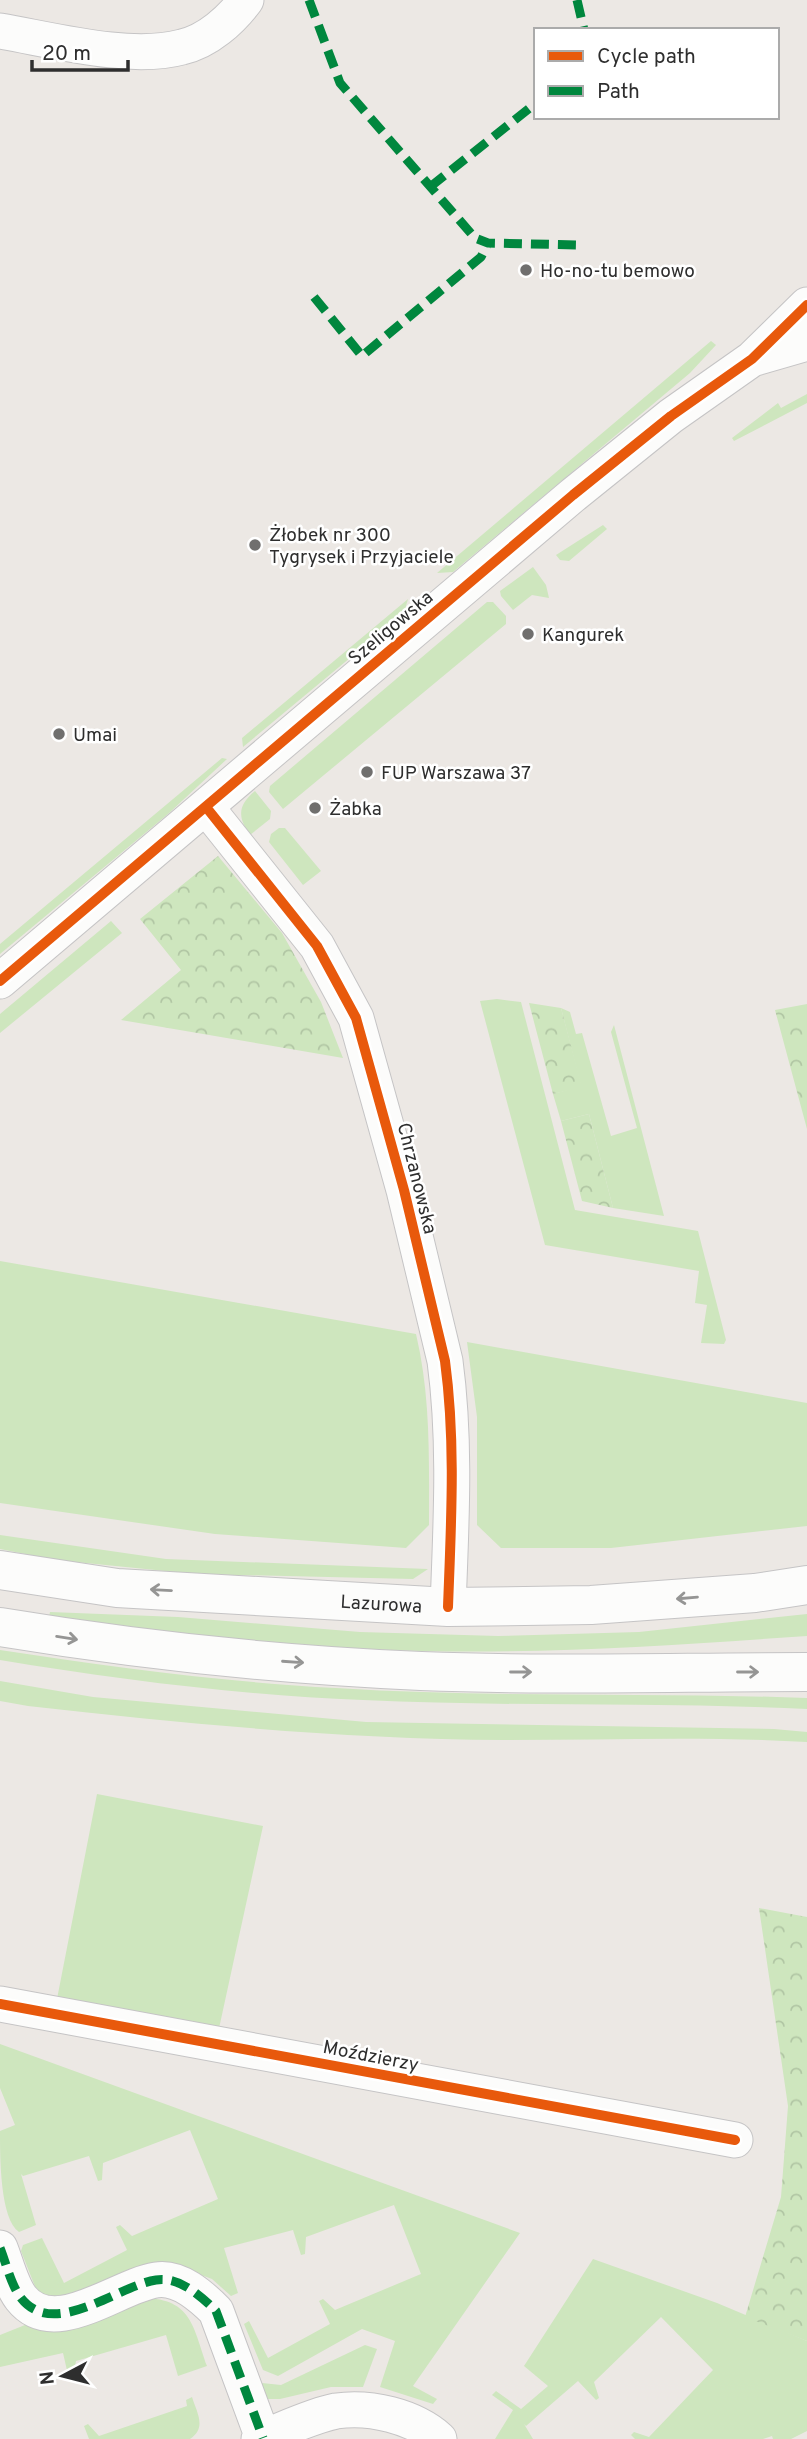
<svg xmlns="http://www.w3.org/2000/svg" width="807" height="2439" font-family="Overpass,sans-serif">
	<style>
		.grass { fill: #cee6be }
		.forest { fill: url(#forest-crowns) }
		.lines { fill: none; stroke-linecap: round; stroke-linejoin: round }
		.minor-casing { stroke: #c5c4c5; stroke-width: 37 }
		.secondary-casing { stroke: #c5c4c5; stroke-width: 40 }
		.minor { stroke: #fcfcfb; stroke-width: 35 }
		.secondary { stroke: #fcfcfb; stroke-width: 38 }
		.quiet { stroke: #00873e; stroke-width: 9; stroke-dasharray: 18 9; stroke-linecap: butt }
		.cycleway-casing { stroke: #fff; stroke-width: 15 }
		.cycleway { stroke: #e8590c; stroke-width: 10 }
		.oneway { stroke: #959594 }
		.poi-dot { fill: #706f6e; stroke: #fff; stroke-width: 2.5 }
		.labels { text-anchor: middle; stroke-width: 5; stroke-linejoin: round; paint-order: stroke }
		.poi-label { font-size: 19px; fill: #2e2e2e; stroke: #fff; text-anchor: start }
		.street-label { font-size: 19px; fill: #2e2e2e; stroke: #fff }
	</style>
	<defs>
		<pattern id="forest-crowns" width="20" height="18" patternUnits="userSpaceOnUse" patternTransform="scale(1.75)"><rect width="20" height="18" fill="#cee6be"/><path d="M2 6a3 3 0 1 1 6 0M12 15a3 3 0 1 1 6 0" fill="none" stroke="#b1c6a4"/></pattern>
	</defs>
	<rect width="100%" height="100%" fill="#ece8e4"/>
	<path class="grass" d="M711,341l5,4 -26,28 -237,199 -16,1z
		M807,394v9l-73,38 -2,-3 46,-35 3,5z
		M603,525l4,4 -38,32 -9,-1 -4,-5z
		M533,567l13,18 3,13 -17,-3 -19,15 -12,-14 -1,-5z
		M408,599l-4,14 -161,134 -1,-9z
		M487,602h6l13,14v8l-223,185 -14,-17 1,-6z
		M222,758l5,1 -59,55 -168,140v-10z
		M255,791l16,20 -1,8 -20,16c-13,-18 -12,-30 5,-44z
		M279,828h6l36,43 -18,14 -34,-43 2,-8z
		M111,921l11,12 -122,100v-19z
		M497,999l24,3 54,208 123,21 28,109 -2,4 -23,-1 6,-38 -12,-2 4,-32 -154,-26 -65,-244z
		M561,1008l9,4 6,22 6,-1 29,103 26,-8 -26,-96 3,-7 50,191 -51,-8 -24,-94 -28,7 -8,-27 28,-8z
		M0,1261l416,73c15,63 13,127 13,191l-23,23 -191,-14 -215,-31z
		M467,1342l340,61v123l-196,22h-110l-24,-23v-108z
		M0,1535l166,24 262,10 -15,10 -218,-5 -139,-14 -56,-11z
		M50,1612l128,5 182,15 138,4 141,-4 168,-18v22c-130,9 -257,18 -387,15 -124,-3 -248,-19 -371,-34z
		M0,1650c112,17 223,32 336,38 157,10 314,4 471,10v11c-148,-7 -296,-2 -444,-9 -122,-5 -243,-20 -363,-40z
		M0,1681l93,16 273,25 408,7 33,3v10c-101,-6 -201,-2 -303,-2 -159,-1 -318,-16 -476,-34l-28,-5z
		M97,1794l166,32 -45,207 -162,-29z
		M0,2044l520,189 -107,153 24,13 -4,5 -53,-17 15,-46 -33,-12 -84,47 -15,-6 -19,-46 5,-3 19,37 62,-34 -11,-23 4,-2 12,11 86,-36 -27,-69 -88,32 -1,17 -4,1 -8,-25 -69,18 14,45 -7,3 -19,-17 -27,-10 -113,33 -28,-5 -8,-8 -15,-38 2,-6 19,-7 22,45 63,-33 -11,-23 4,-2 12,11 86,-37 -28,-69 -87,33 -1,17 -4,1 -9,-25 -66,20 -2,-2 15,51 -17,7c-19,-13 -19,-74 -19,-101l15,-6 -15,-37z
		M593,2259l124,44 90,38v90l-16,8h-18l-1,-3 -9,3h-128l-4,-4 3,-3 15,5 64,-67 -52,-53 -67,65 5,16 -3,2 -18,-19 -52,45 -2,-2 9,15h-38l18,-29 -21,-15 4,-4 25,18 27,-23 -24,-20z
		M144,2298c48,1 49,29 63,68l-29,10 -12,-41 -90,26 -3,16 -4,2 -6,-26 -63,14v-32l30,-12 36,6 15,-2z
		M365,2345l12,4 -14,38h-32l-51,12h-19l-5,-24 6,8 19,2z
		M192,2397c5,16 15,31 -2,42h-101l-5,-13 4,-2 11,12 88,-30 -1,-6z"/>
	<path class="forest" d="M218,856l64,77 39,69 22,56 -222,-38 60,-50 -41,-51z
		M529,1003l32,5 21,79 -29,7z
		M807,1004v125l-32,-119z
		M589,1114l24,94 -31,-7 -21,-80z
		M759,1908l48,9v424l-62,-24 36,-120 7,-91z"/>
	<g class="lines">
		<g class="minor-casing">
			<path id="minor" d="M0,31c53,9 130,30 182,16 26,-6 49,-27 64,-47
				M752,359l55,-16
				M206,807l111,139 39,72 48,172 41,171c11,82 6,164 3,246
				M0,981l573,-486 98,-79 81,-57 55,-54
				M0,2004l735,136
				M0,2248c6,15 11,37 21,50 33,42 96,-12 135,-18 23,-4 45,16 60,31l47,127
				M259,2439c24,-9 52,-23 77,-28 34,-5 77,5 103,28"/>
		</g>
		<g class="secondary-casing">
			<g id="secondary">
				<path id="s1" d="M0,1570l117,18 331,19 143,-2 164,-12 52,-8"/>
				<path d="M0,1627c139,23 280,38 421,44 128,5 258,1 386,1"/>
			</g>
		</g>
		<use href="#minor" class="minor"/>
		<use href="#secondary" class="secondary"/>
		<path class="quiet" d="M309,0l31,83 135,155 13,5 89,2
			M577,0l7,30
			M430,187l106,-84
			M314,297l48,59 119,-99 7,-14
			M0,2248c6,15 11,37 21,50 33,42 96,-12 135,-18 23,-4 45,16 60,31l47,127"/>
		<g class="cycleway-casing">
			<path id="cycleway" d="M206,807l111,139 39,72 48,172 41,171c11,82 6,164 3,246
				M0,981l573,-486 98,-79 81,-57 55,-54
				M0,2004l735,136"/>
		</g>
		<use href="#cycleway" class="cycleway"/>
	</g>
	<defs><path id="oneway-shaft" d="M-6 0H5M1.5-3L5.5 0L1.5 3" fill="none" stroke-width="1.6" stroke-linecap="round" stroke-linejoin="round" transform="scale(1.75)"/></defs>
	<g class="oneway">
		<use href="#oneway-shaft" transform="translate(161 1590) rotate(-177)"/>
		<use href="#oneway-shaft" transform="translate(687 1598) rotate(175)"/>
		<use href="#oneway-shaft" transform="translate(67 1638) rotate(9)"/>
		<use href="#oneway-shaft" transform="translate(293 1662) rotate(4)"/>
		<use href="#oneway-shaft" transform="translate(521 1672)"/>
		<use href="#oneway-shaft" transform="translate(748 1672)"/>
	</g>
	<g class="poi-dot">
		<circle cx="526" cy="270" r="7"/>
		<circle cx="255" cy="545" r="7"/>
		<circle cx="528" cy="634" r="7"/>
		<circle cx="59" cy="734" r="7"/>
		<circle cx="367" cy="772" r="7"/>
		<circle cx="315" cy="808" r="7"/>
	</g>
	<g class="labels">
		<g class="poi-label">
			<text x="540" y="277">Ho-no-tu bemowo</text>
			<text x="269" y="541">Żłobek nr 300<tspan x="269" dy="22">Tygrysek i Przyjaciele</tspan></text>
			<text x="542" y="641">Kangurek</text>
			<text x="73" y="741">Umai</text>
			<text x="381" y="779">FUP Warszawa 37</text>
			<text x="329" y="815">Żabka</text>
		</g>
		<g class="street-label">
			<text transform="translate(390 627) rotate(-40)" y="7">Szeligowska</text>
			<text transform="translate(418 1178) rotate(76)" y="7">Chrzanowska</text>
			<text dy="7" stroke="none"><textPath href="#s1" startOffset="383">Lazurowa</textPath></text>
			<text transform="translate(371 2055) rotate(11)" y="7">Moździerzy</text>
		</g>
	</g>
	<rect x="534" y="28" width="245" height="91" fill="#ffffff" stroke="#ababab" stroke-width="2"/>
	<rect x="548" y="51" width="35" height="10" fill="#e8590c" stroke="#ababab" stroke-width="2"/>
	<text x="597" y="63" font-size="21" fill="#2e2e2e">Cycle path</text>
	<rect x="548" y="86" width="35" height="10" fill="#00873e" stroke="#ababab" stroke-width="2"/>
	<text x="597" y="98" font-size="21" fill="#2e2e2e">Path</text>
	<g transform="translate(63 2376) rotate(263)" stroke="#ffffff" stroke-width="5" paint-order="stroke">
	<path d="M0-5L12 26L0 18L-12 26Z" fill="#2e2e2e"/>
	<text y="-10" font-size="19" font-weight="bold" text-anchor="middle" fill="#2e2e2e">N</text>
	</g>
	<path d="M32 60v10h96v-10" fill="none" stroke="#2e2e2e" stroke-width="3.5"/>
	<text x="42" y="60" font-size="21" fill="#2e2e2e" stroke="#ffffff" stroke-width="5" paint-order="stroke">20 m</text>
</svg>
